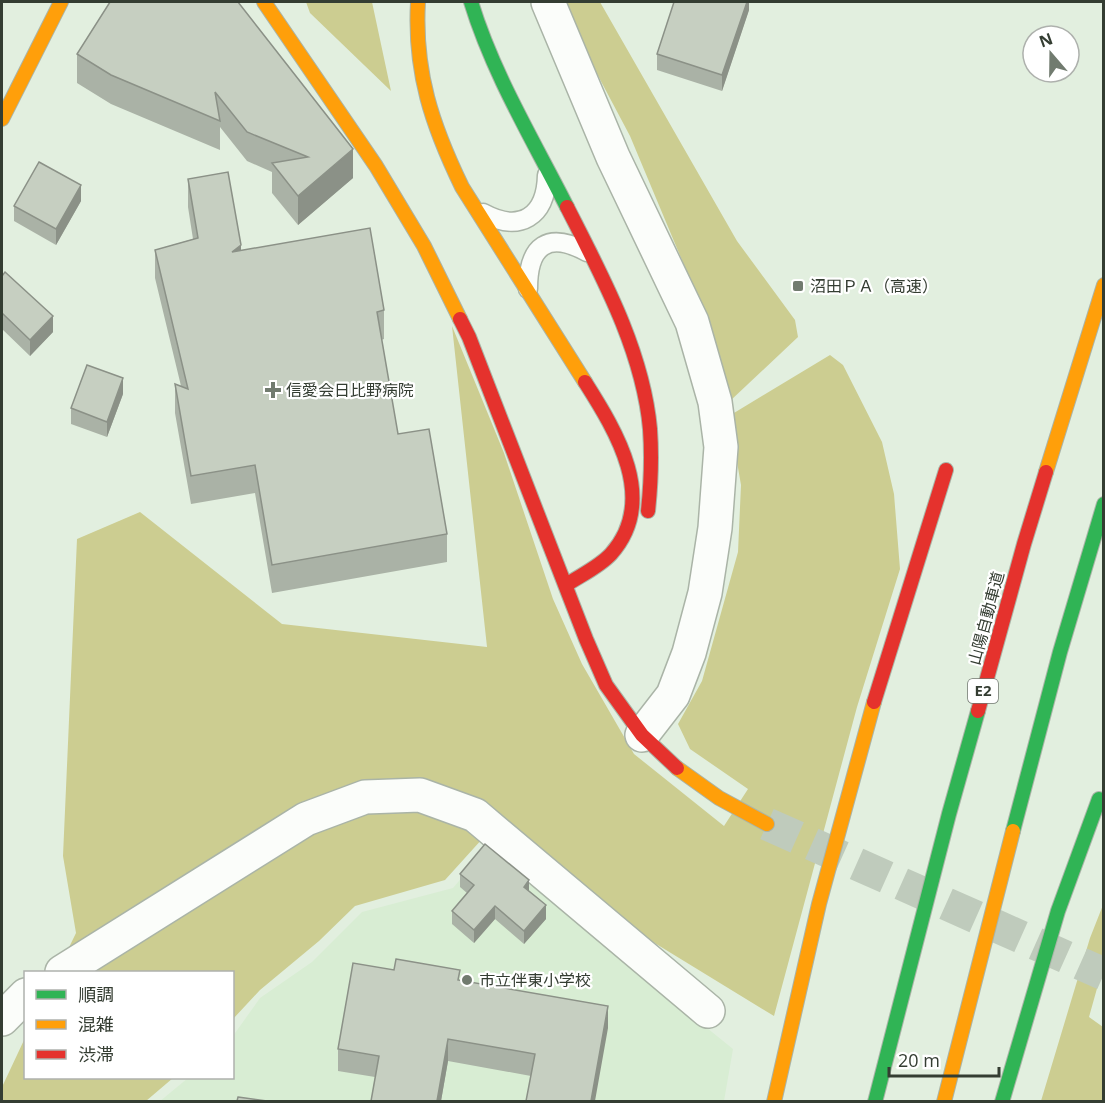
<svg xmlns="http://www.w3.org/2000/svg" width="1105" height="1103" font-family="'Open Sans','Noto Sans JP',sans-serif">
	<style>
		.built { fill: #d8edd3 }
		.forest { fill: #cccd91 }
		.lines { fill: none; stroke-linecap: round; stroke-linejoin: round }
		.secondary-tunnel { stroke: #bfcbbc; stroke-width: 33; stroke-dasharray: 33 16; stroke-linecap: butt }
		.lane-casing { stroke: #aab4a7; stroke-width: 21 }
		.street-casing { stroke: #aab4a7; stroke-width: 36 }
		.fast-casing { stroke: #aab4a7; stroke-width: 16 }
		.slow-casing { stroke: #aab4a7; stroke-width: 16 }
		.jam-casing { stroke: #aab4a7; stroke-width: 16 }
		.lane { stroke: #fbfdfa; stroke-width: 18 }
		.street { stroke: #fbfdfa; stroke-width: 33 }
		.fast { stroke: #30b455; stroke-width: 14 }
		.slow { stroke: #ff9f0a; stroke-width: 14 }
		.jam { stroke: #e5322d; stroke-width: 14 }
		.wall { fill: #aab2a6 }
		.shaded-wall { fill: #8b9187 }
		.building { fill: #c6cfc1; stroke: #8b9187; stroke-width: 1.5 }
		.poi-dot { fill: #717b6f; stroke: #fff; stroke-width: 2 }
		.labels { text-anchor: middle; stroke-width: 4.5; stroke-linejoin: round; paint-order: stroke }
		.shield { fill: #fff; stroke: #717770; stroke-width: 1.5 }
		.shield-label { font-size: 15px; font-weight: bold; fill: #343d32 }
		.poi-label { font-size: 16px; fill: #343d32; stroke: #fff; text-anchor: start }
		.street-label { font-size: 16px; fill: #343d32; stroke: #fff }
	</style>
	<rect width="100%" height="100%" fill="#e2efdf"/>
	<path class="built" d="M486,849l247,200 -9,52 -565,1 29,-24h44l1,-42 27,-38 52,-36 50,-50 91,-24z"/>
	<path class="forest" d="M306,2h66l19,89 -81,-78z
		M565,2h35l137,239 58,79 3,17 -68,64 -23,-81 -77,-184 -61,-115z
		M452,326l52,127 49,146 29,65 52,90 90,72 24,-37 -58,-40 -12,-25 24,-43 36,-129 3,-67 -12,-69 101,-61 13,10 39,77 12,52 6,75 -43,138 -83,309 -291,-178 -38,42 -90,26 -36,35 -59,49 -27,29 -1,-47h-175l19,-39 -13,-77 14,-317 63,-27 142,112 205,23z
		M1103,905v62l-14,50 14,10v74h-62l49,-163z
		M25,1038l1,40h147l-27,23h-144v-14z"/>
	<g class="lines">
		<path class="secondary-tunnel" d="M767,824l337,150"/>
		<g class="lane-casing">
			<path id="lane" d="M483,213c37,20 63,4 64,-38
				M528,289c0,-44 20,-58 59,-37"/>
		</g>
		<g class="street-casing">
			<path id="street" d="M548,2l65,155 79,165 23,80 6,45 -6,81 -10,65 -16,60 -16,42 -31,40
				M62,972l244,-153 59,-22 55,-2 55,20 233,196
				M2,1019l24,-24"/>
		</g>
		<g class="fast-casing">
			<path id="fast" d="M471,2c22,72 62,138 96,205
				M1013,831l47,-179 44,-148
				M875,1102l74,-288 29,-103
				M1002,1102l56,-191 41,-112"/>
		</g>
		<g class="slow-casing">
			<path id="slow" d="M264,2l112,164 48,80 36,73
				M418,2c-4,70 14,123 44,185l123,195
				M2,119l59,-117
				M1046,472l58,-187
				M677,768l42,30 48,26
				M774,1102l45,-198 55,-202
				M944,1102l69,-271"/>
		</g>
		<g class="jam-casing">
			<path id="jam" d="M567,207c35,69 76,144 83,222 2,28 1,54 -2,82
				M460,319l9,18 117,302 20,46 36,50 35,33
				M566,585c15,-10 33,-18 45,-31 48,-54 5,-123 -26,-172
				M874,702l72,-232
				M978,711l46,-167 22,-72"/>
		</g>
		<use href="#lane" class="lane"/>
		<use href="#street" class="street"/>
		<use href="#fast" class="fast"/>
		<use href="#slow" class="slow"/>
		<use href="#jam" class="jam"/>
	</g>
	<path class="wall" d="M110,2l243,176 -55,47 -26,-32v-21l-25,-11 -27,-34v23l-109,-46 -34,-21v-29z
		M749,2v8l-27,81 -65,-21v-16z
		M188,179l53,72 143,59v29l-3,1 17,94 49,100v28l-175,31 -17,-100 -64,11 -16,-91v-29l6,2 -26,-108v-28l38,-11 -5,-32z
		M81,201l-25,44 -42,-24v-15z
		M2,276l51,56 -23,24 -28,-27z
		M123,394l-16,43 -36,-13v-16z
		M460,874l69,18 17,27 -22,25 -29,-25 -21,24 -22,-19v-13l15,-18 -7,-6z
		M460,980l148,48 -77,48 -83,-15 -7,40h-70l4,-24 -37,-6v-22z"/>
	<path class="shaded-wall" d="M747,2h2v8l-27,81v-16z
		M353,149v29l-55,47v-29z
		M81,185v16l-25,44v-16z
		M241,245v29l-9,-22z
		M53,316v16l-23,24v-16z
		M123,378v16l-16,43v-15z
		M529,880v14l-5,-7z
		M546,905v14l-22,25v-13z
		M495,906v13l-21,24v-13z
		M608,1006v22l-13,73h-4z
		M448,1039v22l-7,40h-4z"/>
	<path class="building" d="M110,2h128l115,147 -55,47 -26,-33 36,-6 -61,-25 -32,-40 5,29 -109,-46 -34,-21z
		M674,2h73l-25,73 -65,-21z
		M39,162l42,23 -25,44 -42,-23z
		M228,172l13,73 -9,7 138,-24 14,82 -7,2 21,122 31,-5 18,105 -175,31 -17,-100 -64,11 -16,-92 13,5 -33,-139 43,-12 -10,-59z
		M5,272l48,44 -23,24 -28,-27v-37z
		M87,365l36,13 -16,44 -36,-14z
		M485,844l44,36 -5,7 22,18 -22,26 -29,-25 -21,24 -22,-19 22,-26 -14,-11z
		M396,959l64,11 -2,10 150,26 -17,95h-65l9,-47 -87,-15 -11,62h-66l8,-45 -41,-7 15,-86 41,7z
		M238,1097l29,4h-30z"/>
	<g class="poi-dot">
		<rect x="792" y="280" width="12" height="12" rx="3"/>
		<path d="M270 381h6v6h6v6h-6v6h-6v-6h-6v-6h6z"/>
		<circle cx="467" cy="980" r="6"/>
	</g>
	<g class="labels">
		<rect class="shield" x="968" y="679" width="30" height="24" rx="4.5"/>
		<g class="shield-label">
			<text x="983" y="696">E2</text>
		</g>
		<g class="poi-label">
			<text x="810" y="292">沼田ＰＡ（高速）</text>
			<text x="286" y="396">信愛会日比野病院</text>
			<text x="479" y="986">市立伴東小学校</text>
		</g>
		<g class="street-label">
			<text transform="translate(986 618) rotate(-75)" y="6">山陽自動車道</text>
		</g>
	</g>
	<rect width="1105" height="1103" fill="none" stroke="#343d32" stroke-width="6"/>
	<rect x="24" y="971" width="210" height="108" fill="#ffffff" stroke="#aeb1ad" stroke-width="1.5"/>
	<rect x="36" y="990" width="30" height="9" fill="#30b455" stroke="#aeb1ad" stroke-width="1.5"/>
	<text x="78" y="1001" font-size="18" fill="#343d32">順調</text>
	<rect x="36" y="1020" width="30" height="9" fill="#ff9f0a" stroke="#aeb1ad" stroke-width="1.5"/>
	<text x="78" y="1031" font-size="18" fill="#343d32">混雑</text>
	<rect x="36" y="1050" width="30" height="9" fill="#e5322d" stroke="#aeb1ad" stroke-width="1.5"/>
	<text x="78" y="1061" font-size="18" fill="#343d32">渋滞</text>
	<g transform="translate(1051 54) rotate(340)"><circle r="28" fill="#ffffff" stroke="#aeb1ad" stroke-width="1.5"/>
	<path d="M0-4.5L10 22L0 15L-10 22Z" fill="#717b6f"/>
	<text y="-9" font-size="16" font-weight="bold" text-anchor="middle" fill="#343d32">N</text>
	</g>
	<path d="M889 1067v9h110v-9" fill="none" stroke="#343d32" stroke-width="3"/>
	<text x="898" y="1067" font-size="18" fill="#343d32" stroke="#ffffff" stroke-width="4.5" paint-order="stroke">20 m</text>
</svg>
